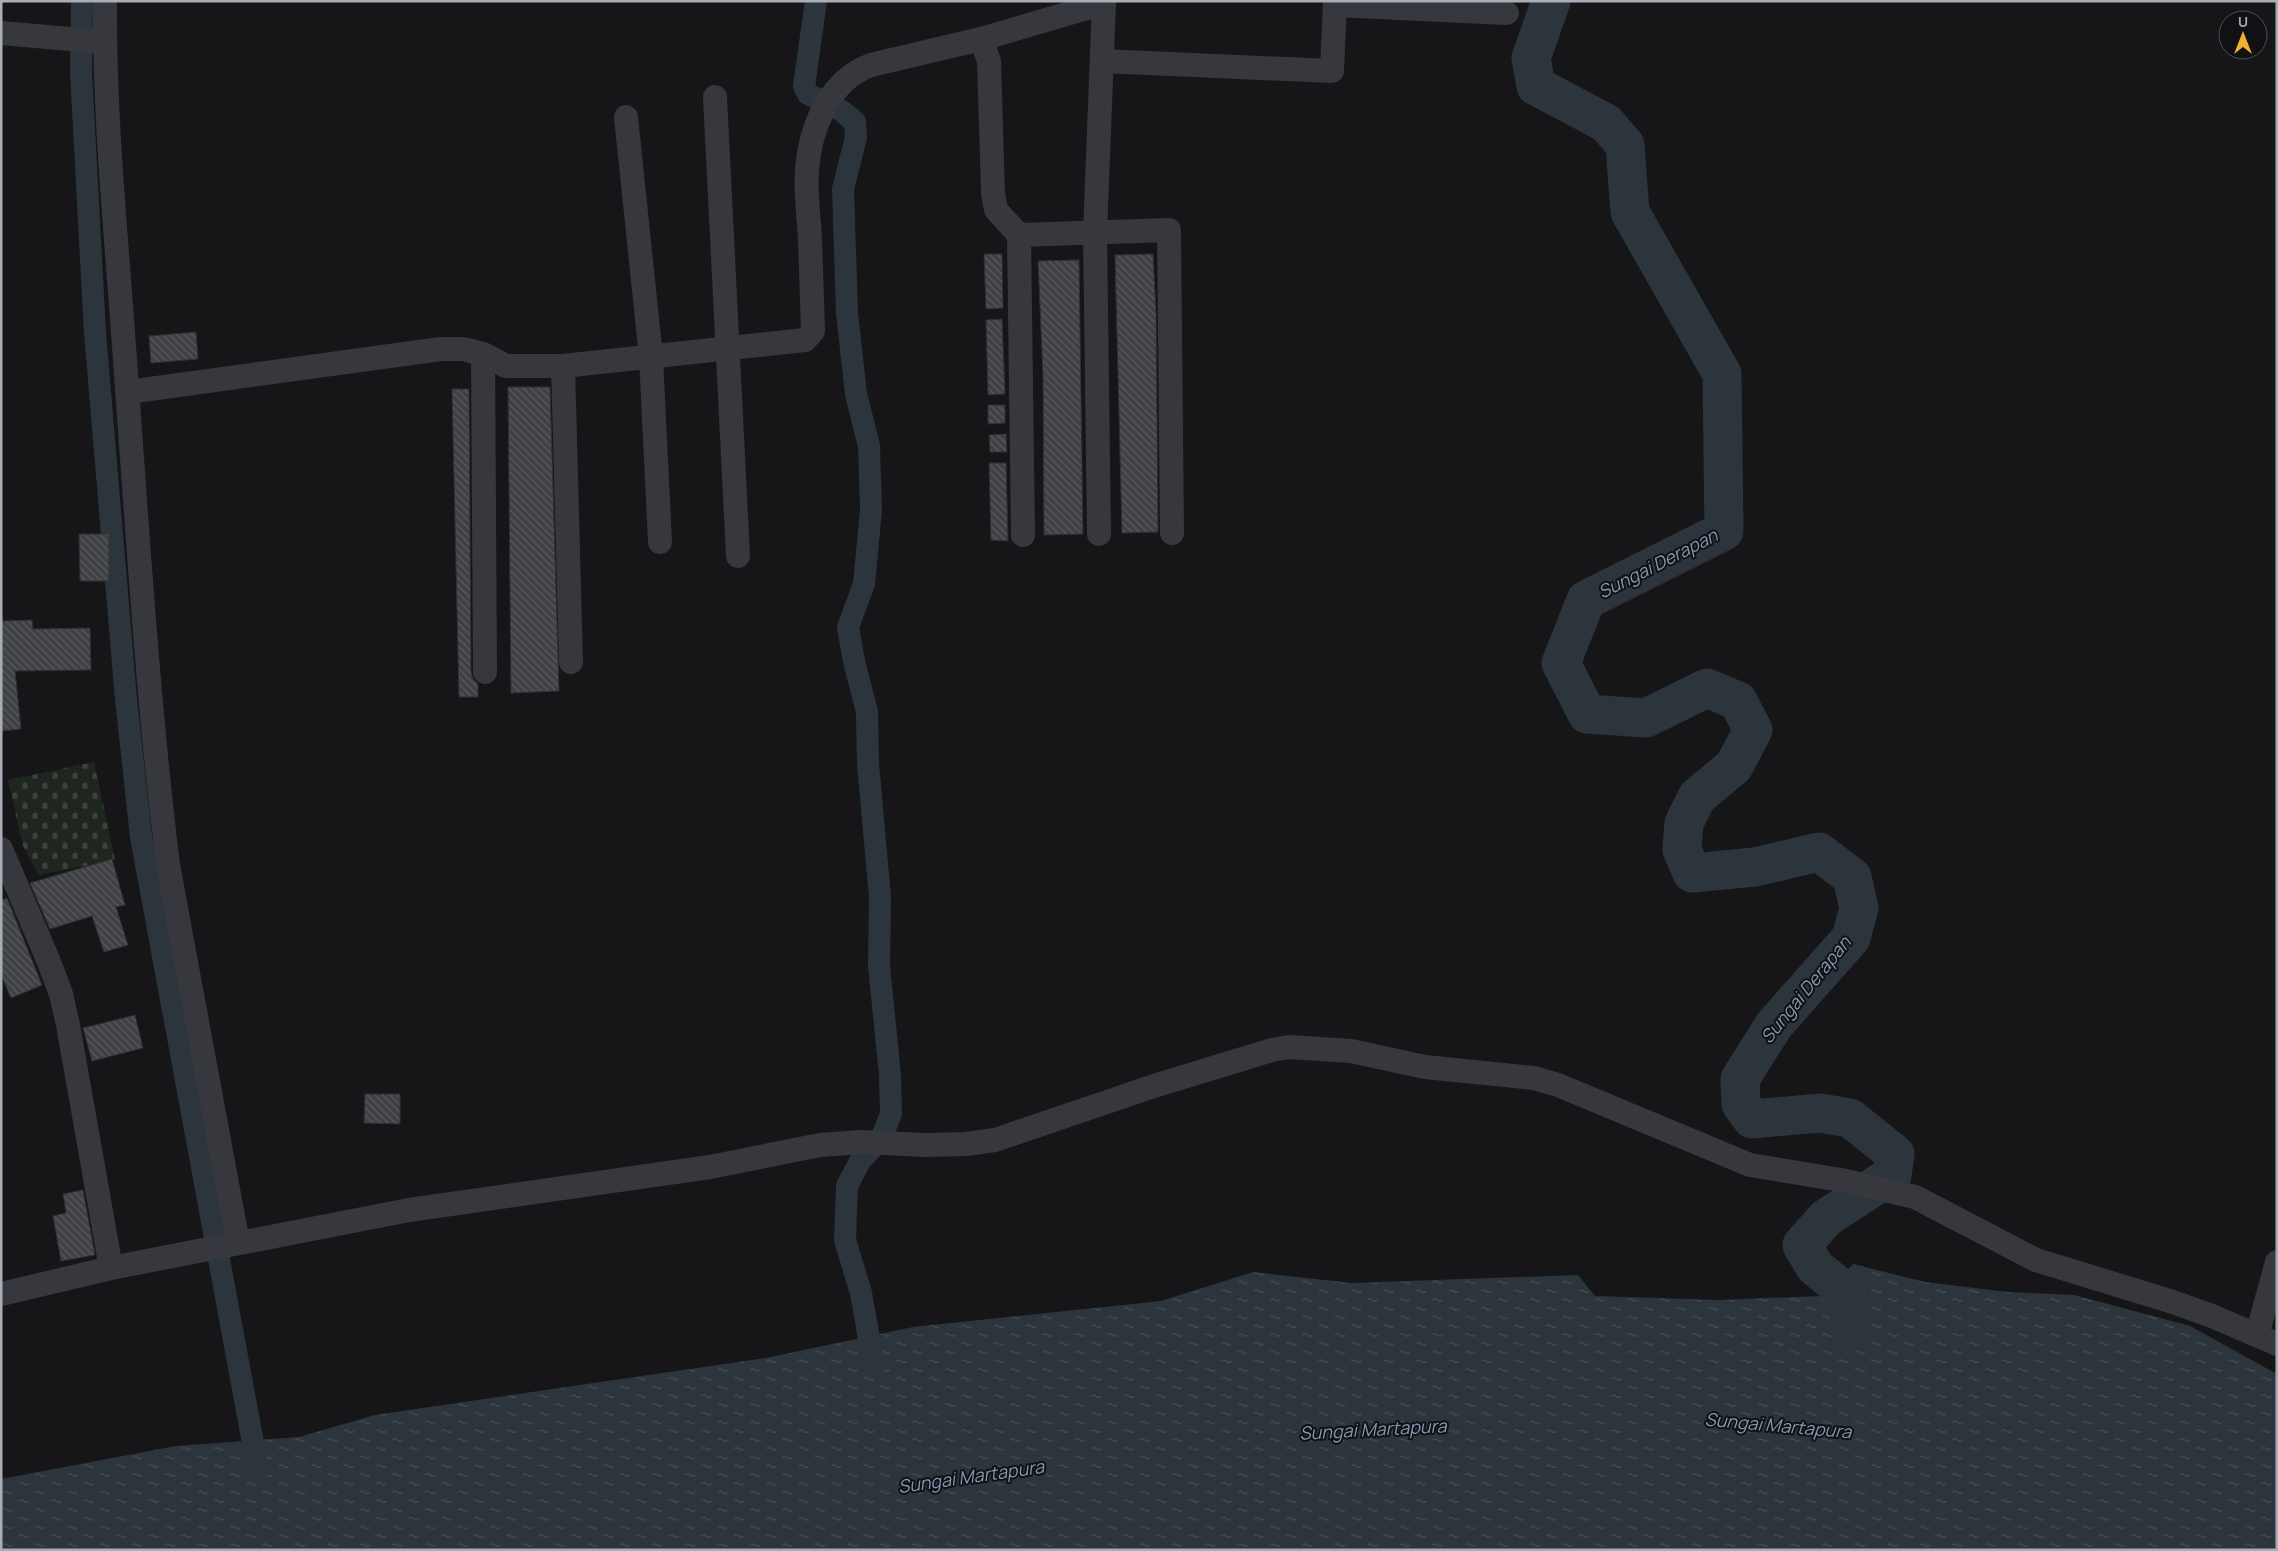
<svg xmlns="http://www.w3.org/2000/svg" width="2278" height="1551" font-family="Manrope,sans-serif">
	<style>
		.cemetery { fill: url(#cemetery-stones) }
		.water { fill: url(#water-ripples) }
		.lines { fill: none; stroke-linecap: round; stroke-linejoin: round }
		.canal { stroke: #2c353c; stroke-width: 22 }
		.river { stroke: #2c353c; stroke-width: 39 }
		.building { fill: url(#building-back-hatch); stroke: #303034 }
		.minor { stroke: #37383d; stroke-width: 24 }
		.labels { text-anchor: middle; stroke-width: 4; stroke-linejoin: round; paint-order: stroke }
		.water-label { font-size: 18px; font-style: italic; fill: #7f9bb3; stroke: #111113 }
	</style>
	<defs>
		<pattern id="cemetery-stones" width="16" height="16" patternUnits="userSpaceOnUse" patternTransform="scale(1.25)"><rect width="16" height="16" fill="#1e261f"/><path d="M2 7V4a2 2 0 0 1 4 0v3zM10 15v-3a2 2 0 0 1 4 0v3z" fill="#3c433d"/></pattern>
		<pattern id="water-ripples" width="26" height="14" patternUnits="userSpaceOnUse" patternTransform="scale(1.25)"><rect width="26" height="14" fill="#2c353c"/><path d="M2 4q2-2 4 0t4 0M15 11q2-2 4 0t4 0" fill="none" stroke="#485056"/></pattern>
		<pattern id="building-back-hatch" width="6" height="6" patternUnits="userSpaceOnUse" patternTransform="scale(1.25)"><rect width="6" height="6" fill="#404145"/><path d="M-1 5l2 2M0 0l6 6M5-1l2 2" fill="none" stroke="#595a5e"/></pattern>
	</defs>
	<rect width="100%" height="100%" fill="#161618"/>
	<path class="cemetery" d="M94,762l21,98 -76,15 -16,-29 -15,-66z"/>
	<path class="water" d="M1853,1264l72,18 83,10 66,3 116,31 87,48v176h-2276v-71l175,-33 123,-9 76,-22 391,-57 147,-31 248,-26 92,-29 99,11 226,-8 17,21 124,4 102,-4z"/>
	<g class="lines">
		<path class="canal" d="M82,1l-1,71 14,261 31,366 15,138 117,633
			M816,1l-12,85 4,8 34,17 13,11 1,15 -13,52 4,124 9,81 13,52 2,64 -7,74 -16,43 6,34 13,51 1,52 12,133 -1,69 11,109 1,39 -10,25 -21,22 -13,25 -2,54 16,53 13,74"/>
		<path class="river" d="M1551,1l-20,57 5,28 70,37 19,22 5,67 92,162 2,157 -138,69 -25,63 26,51 59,4 61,-30 31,13 15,29 -19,36 -37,31 -13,26 -2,27 10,23 63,-6 64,-15 33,25 7,31 -8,30 -77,87 -34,54 1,25 11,15 68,-6 30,5 45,36 -3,21 -66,43 -24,27 13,22 33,27 2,36"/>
	</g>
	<path class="building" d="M984,254h18l1,54 -17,1z
		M1153,254l3,59 2,219 -36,1 -7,-278z
		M1079,260l4,274 -39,1 -1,-161 -5,-113z
		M1002,319l3,75 -17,1 -2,-75z
		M196,332l2,27 -47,4 -2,-27z
		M508,387h42l9,304 -48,2z
		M452,389h17l2,283 2,7 5,5v13h-19z
		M988,405h17v18l-17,1z
		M1006,434l1,18h-17l-1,-17z
		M989,463h17l2,78 -17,-1z
		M79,534h30v47h-29z
		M32,620l1,9 57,-1 1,42 -76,1 6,58 -20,2v-110z
		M112,859l13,46 -9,2 12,38 -24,7 -12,-36 -42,13 -20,-46z
		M7,898l35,87 -31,13 -10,-24v-74z
		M135,1015l8,33 -51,13 -9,-33z
		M365,1094h35v30l-36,-1z
		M83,1190l12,65 -34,6 -8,-45 13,-3 -3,-19z"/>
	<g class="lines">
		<path class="minor" d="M105,1c-1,125 13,250 21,374 12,164 22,327 42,490l70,378
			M1335,5l172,8
			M1,33l104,9
			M981,39l8,22 4,132 3,17 23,25 4,300
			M1102,61l230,10 3,-70
			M715,97l23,459
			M626,117l25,240 9,185
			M1019,235l150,-5 3,303
			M483,354l2,318
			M563,366l8,296
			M128,392l313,-43h22l20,5 23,12h57l242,-26 8,-9c-1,-30 -2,-61 -3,-92 -1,-22 -5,-46 -3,-69 3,-41 22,-90 64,-105l110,-26 123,-36v-2
			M1099,534l-4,-301 9,-230
			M1,849l48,113 12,32 7,31 43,243
			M1,1294l110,-26 298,-58 301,-43 110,-22 40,-3 66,3 40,-1 29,-4 162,-55 115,-35 17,-3 62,4 74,16 109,11 24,7 192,80 91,15 74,17 121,63 137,42 39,14 65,28
			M2257,1335l20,-73"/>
	</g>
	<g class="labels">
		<g class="water-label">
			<text transform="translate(1658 564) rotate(-27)" y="6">Sungai Derapan</text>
			<text transform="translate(1806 990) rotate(-51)" y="6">Sungai Derapan</text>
			<text transform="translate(1778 1426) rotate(5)" y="6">Sungai Martapura</text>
			<text transform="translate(1373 1430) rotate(-3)" y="6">Sungai Martapura</text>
			<text transform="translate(971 1477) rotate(-8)" y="6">Sungai Martapura</text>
		</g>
	</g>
	<rect width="2278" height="1551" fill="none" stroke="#a8adb8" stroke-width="5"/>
	<g transform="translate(2243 35)"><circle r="24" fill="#111113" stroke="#4d4f55"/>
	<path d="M0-4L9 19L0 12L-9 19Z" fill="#f2b134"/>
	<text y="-8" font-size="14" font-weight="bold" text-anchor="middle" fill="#a8adb8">U</text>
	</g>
</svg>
